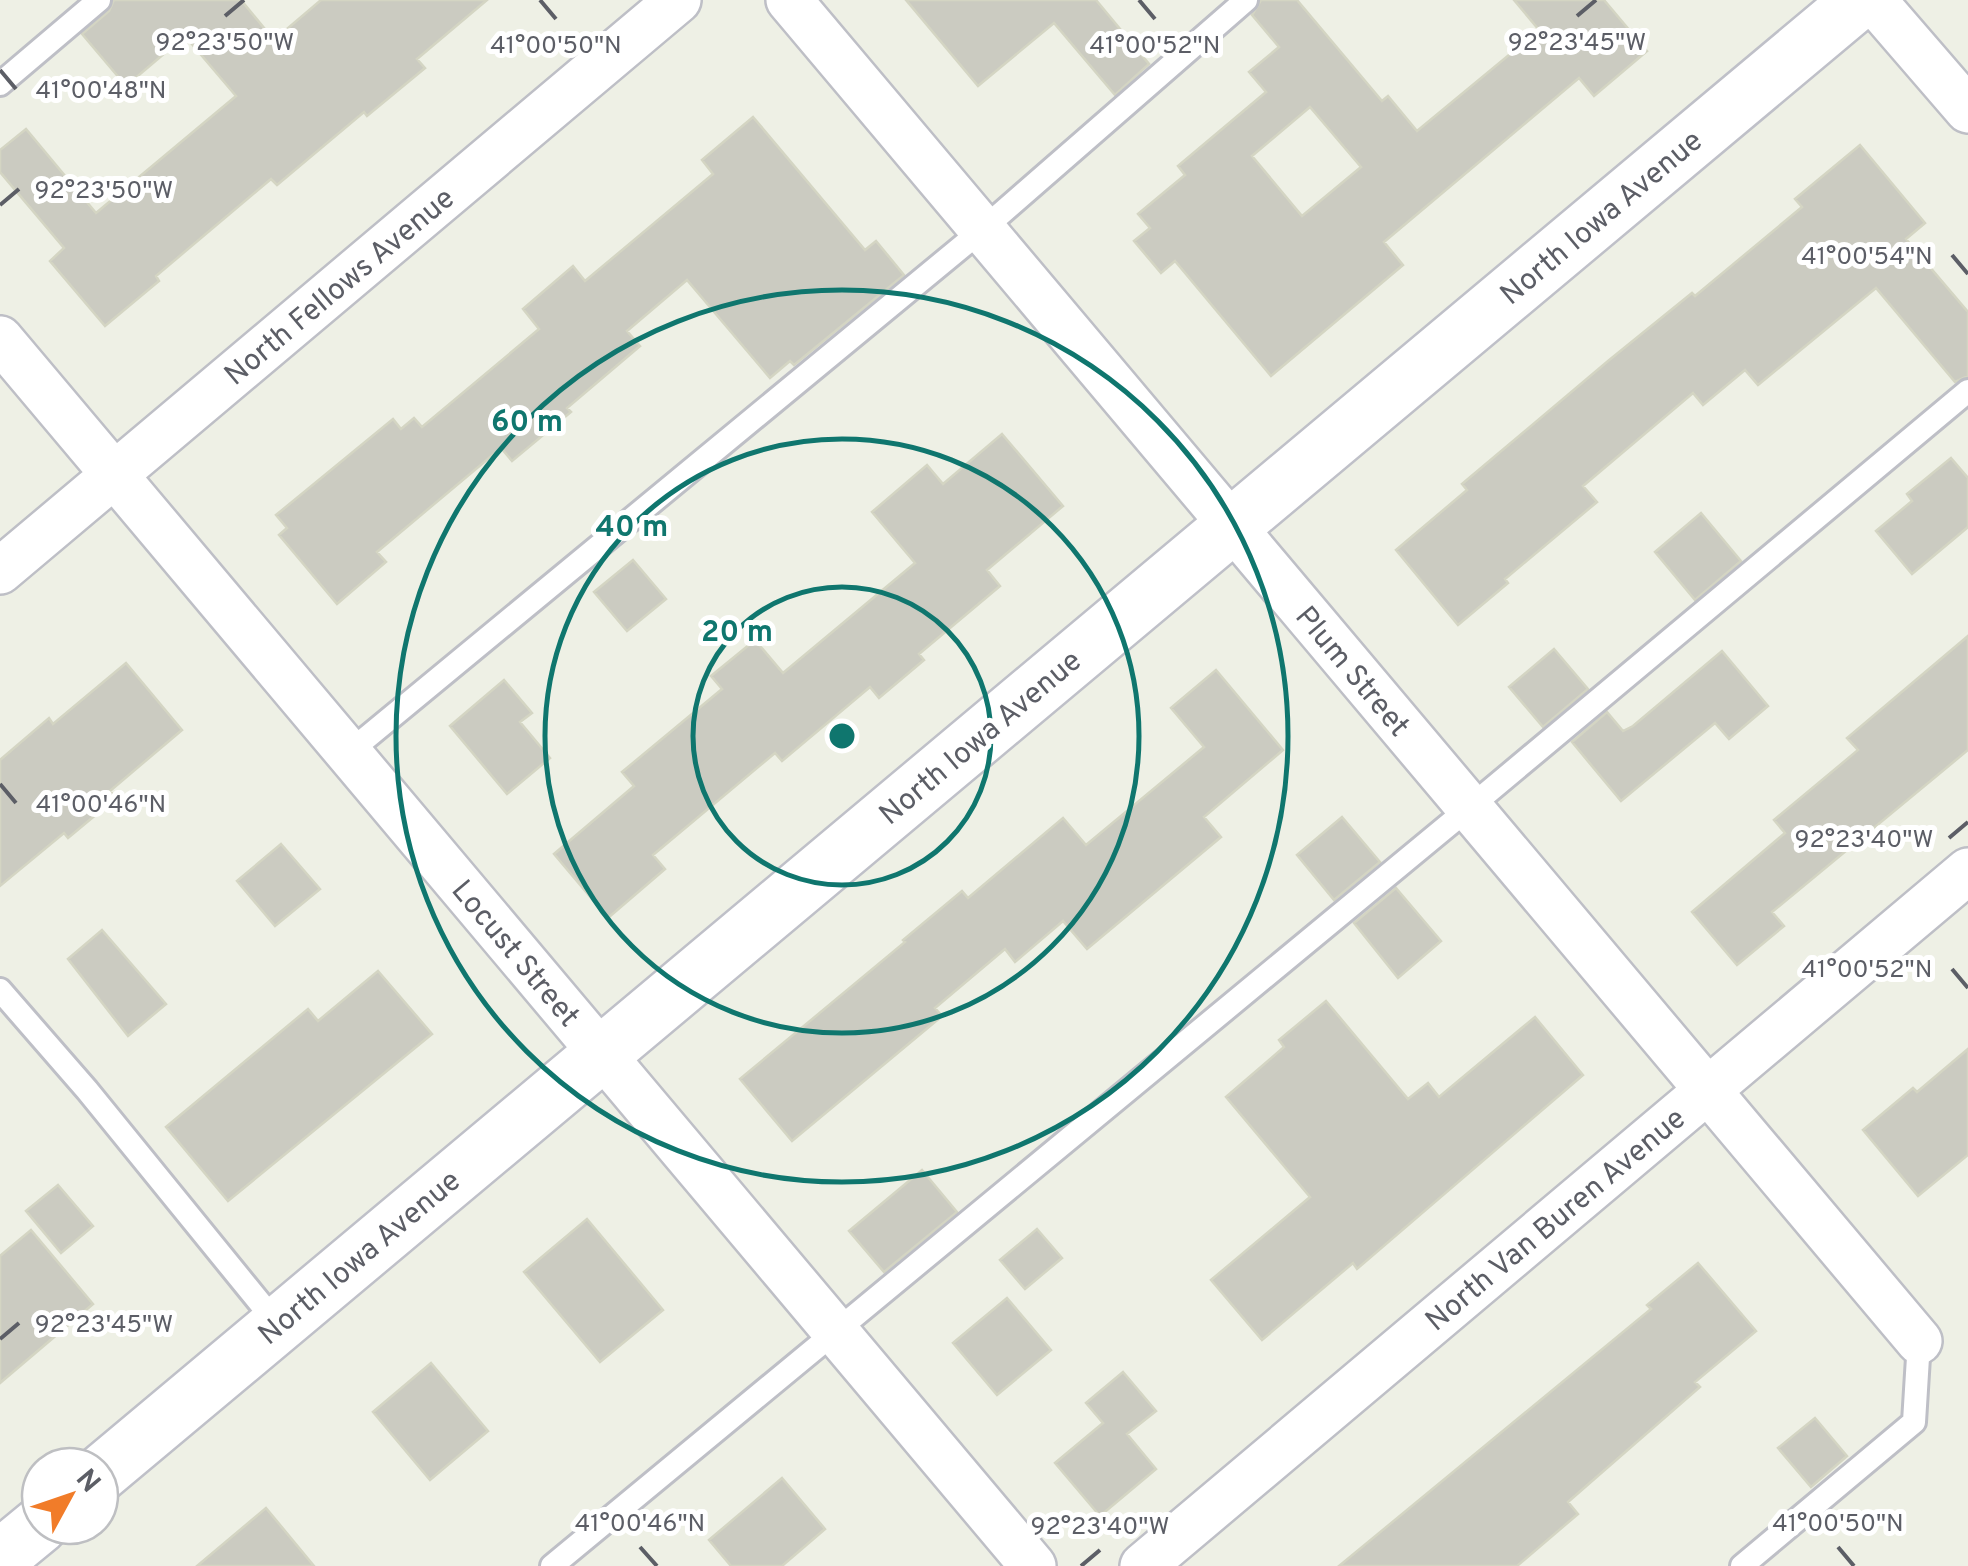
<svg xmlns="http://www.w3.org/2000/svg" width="1968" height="1566" font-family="Overpass,sans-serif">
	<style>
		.building { fill: #cbcbc1; stroke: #d4d5c3; stroke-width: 2.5; fill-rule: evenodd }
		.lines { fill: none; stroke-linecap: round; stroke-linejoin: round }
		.service-casing { stroke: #bebfc6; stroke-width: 28 }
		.minor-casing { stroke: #bebfc6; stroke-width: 50 }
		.secondary-casing { stroke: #bfc0c8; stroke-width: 60 }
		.service { stroke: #fff; stroke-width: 22 }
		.minor { stroke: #fff; stroke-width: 45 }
		.secondary { stroke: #fff; stroke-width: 55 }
		.ticks { fill: none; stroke: #5c5e66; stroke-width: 4 }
		.ring { fill: none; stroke: #0f766e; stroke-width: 5 }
		.labels { text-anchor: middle; stroke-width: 10; stroke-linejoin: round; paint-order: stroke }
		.street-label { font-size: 30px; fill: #5c5e66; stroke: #fff }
		.ticks-label { font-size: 25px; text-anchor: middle; fill: #5c5e66; stroke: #fff; stroke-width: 10; stroke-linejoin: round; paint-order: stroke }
		.centre { fill: #0f766e; stroke: #fff; stroke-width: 5 }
		.ring-label { font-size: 30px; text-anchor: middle; font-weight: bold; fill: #0f766e; stroke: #fff; stroke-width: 10; stroke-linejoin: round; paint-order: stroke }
	</style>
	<rect width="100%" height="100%" fill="#eef0e5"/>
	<path class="building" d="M114,0h127l33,40 47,-40h166l-70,59 8,9 -58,48 -3,-4 -87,73 -6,-6 -115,97 3,5 -54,45 -55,-65 14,-13 -64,-76v-22l26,-21 70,84 140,-117 -51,-60 -59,50 -44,-52 27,-23z
		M906,0h190l53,64 -34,31 -61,-72 -76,63z
		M1261,0h36l85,101 6,-5 29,35 122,-101 -25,-30h90l43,51 -53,45 -15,-18 -195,164 19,23 -132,111 -96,-115 -14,12 -27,-32 16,-13 -12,-14 47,-39 -7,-9 88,-74 -17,-20 30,-25 -27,-32zM1310,107l51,60 -59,49 -50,-60z
		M753,117l112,133 11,-9 28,34 -110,90 -4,-4 -20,17 -83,-98 -60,51 13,15 -73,62 4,4 -59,49 -11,-13 -124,104 9,10 -49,42 -58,-69 8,-7 -11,-13 117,-96 8,10 13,-11 8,9 117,-98 -16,-20 50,-43 12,15 128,-107 -11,-14z
		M1860,145l65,78 -19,16 62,73v64l-13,6 -79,-94 -118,97 -13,-15 -42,35 -10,-12 -110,93 14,16 -92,77 3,4 -50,42 -62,-75 71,-60 -5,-6 146,-123 84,-68 3,3 107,-89 -7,-8z
		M1002,434l61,72 -76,64 13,16 -81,68 5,6 -45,38 -9,-11 -88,74 -7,-8 -122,102 12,14 -57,49 -54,-64 80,-68 -12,-14 100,-83 -11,-13 44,-36 28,33 132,-110 -43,-51 55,-47 16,19z
		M1951,458l17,20v49l-56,47 -36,-43 36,-30 -5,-7z
		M1701,513l40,48 -46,39 -40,-48z
		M633,560l33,39 -39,32 -33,-39z
		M1968,636v114l-196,162 12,14 -47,39 -45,-53 93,-79 -11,-13 84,-70 -11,-12z
		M1554,649l34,40 -45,38 -34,-40z
		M1722,651l46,55 -39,33 -14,-16 -94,78 -49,-59 35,-30 16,19 10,-5z
		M126,663l56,67 -72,61 6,7 -48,40 -4,-5 -64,53v-126l49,-42 4,6z
		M1216,670l67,80 -79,67 17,20 -134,112 -24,-28 -48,41 -10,-13 -70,59 7,8 -150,125 -52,-62 165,-137 -2,-2 59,-49 6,7 95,-80 23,27 118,-98 -33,-39z
		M504,680l28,33 -12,9 30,36 -43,36 -57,-68z
		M1342,817l38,45 -46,38 -37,-45z
		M281,844l39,45 -45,37 -38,-45z
		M1396,888l45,53 -43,37 -44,-55z
		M102,930l64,74 -38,32 -60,-77z
		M378,971l54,63 -204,167 -62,-74 142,-118 10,12z
		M1326,1001l82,98 20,-16 11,14 96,-80 48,58 -226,194 -4,-6 -91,77 -51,-60 99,-83 -84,-100 58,-50 -5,-7z
		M1968,1049v106l-50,41 -55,-66 50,-42 4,4z
		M922,1170l35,42 -73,60 -35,-41z
		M58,1185l35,41 -32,27 -35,-42z
		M587,1219l76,91 -63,52 -76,-90z
		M1037,1229l25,29 -37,31 -25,-29z
		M31,1230l62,74 -93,79v-127z
		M1698,1263l58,68 -61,51 5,5 -132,115 10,12 -61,52h-178l312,-257 -4,-4z
		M1007,1298l44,52 -54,45 -44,-52z
		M431,1363l57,68 -58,49 -57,-68z
		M1123,1372l33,39 -29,23 29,35 -56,47 -45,-53 48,-40 -17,-20z
		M1815,1418l32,38 -36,31 -33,-39z
		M782,1478l43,51 -43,37h-51l-22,-26z
		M266,1508l48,58h-117z"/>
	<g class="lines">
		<g class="service-casing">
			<path id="service" d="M0,84l99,-84
				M348,753l634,-523 264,-230
				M0,990l87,100 191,235
				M552,1566l917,-758 499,-417
				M1742,1566l172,-144 5,-81"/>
		</g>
		<g class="minor-casing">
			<path id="minor" d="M789,0l1130,1341
				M1873,0l95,110
				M0,339l1033,1227
				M0,571l678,-571
				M1143,1566l825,-695"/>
		</g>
		<g class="secondary-casing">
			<path id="secondary" d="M100,1474l1760,-1474
				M0,1558l40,-33"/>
		</g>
		<use href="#service" class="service"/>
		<use href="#minor" class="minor"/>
		<use href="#secondary" class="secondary"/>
	</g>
	<path class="ticks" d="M540,0l16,19M1139,0l16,19M225,16l19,-16M1577,16l19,-16M0,70l16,19M0,205l19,-16M1952,255l16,19M0,784l16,19M1949,838l19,-16M1952,969l16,19M0,1339l19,-16M640,1547l17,19M1838,1547l16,19M1081,1566l19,-16"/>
	<g class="ring">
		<circle cx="842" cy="736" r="149"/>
		<circle cx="842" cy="736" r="297"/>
		<circle cx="842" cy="736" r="446"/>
	</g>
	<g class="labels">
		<g class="street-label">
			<text transform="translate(1601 217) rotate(-40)" y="10">North Iowa Avenue</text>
			<text transform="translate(339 286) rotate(-40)" y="10">North Fellows Avenue</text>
			<text transform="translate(1353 671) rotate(50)" y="10">Plum Street</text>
			<text transform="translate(980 737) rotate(-40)" y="10">North Iowa Avenue</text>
			<text transform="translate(516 953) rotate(50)" y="10">Locust Street</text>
			<text transform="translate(1555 1219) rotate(-40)" y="10">North Van Buren Avenue</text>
			<text transform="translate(359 1257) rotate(-40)" y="10">North Iowa Avenue</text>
		</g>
	</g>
	<g class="ticks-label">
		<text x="225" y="50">92°23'50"W</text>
		<text x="1577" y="50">92°23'45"W</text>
		<text x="556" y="53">41°00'50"N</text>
		<text x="1155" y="53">41°00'52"N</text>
		<text x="101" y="98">41°00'48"N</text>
		<text x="104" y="198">92°23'50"W</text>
		<text x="1867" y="264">41°00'54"N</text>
		<text x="101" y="812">41°00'46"N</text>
		<text x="1864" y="847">92°23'40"W</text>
		<text x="1867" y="977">41°00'52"N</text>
		<text x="104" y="1332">92°23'45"W</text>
		<text x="640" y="1531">41°00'46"N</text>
		<text x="1838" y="1531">41°00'50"N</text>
		<text x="1100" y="1534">92°23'40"W</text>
	</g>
	<circle cx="842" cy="736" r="15" class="centre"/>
	<g class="ring-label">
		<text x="527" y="431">60 m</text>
		<text x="632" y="536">40 m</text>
		<text x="737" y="641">20 m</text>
	</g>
	<g transform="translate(70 1496) rotate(50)"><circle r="48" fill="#ffffff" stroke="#bebfc2" stroke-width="2.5"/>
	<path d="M0-8L18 38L0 25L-18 38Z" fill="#f17c29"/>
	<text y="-15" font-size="28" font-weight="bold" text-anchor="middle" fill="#5c5e66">N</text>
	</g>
</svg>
